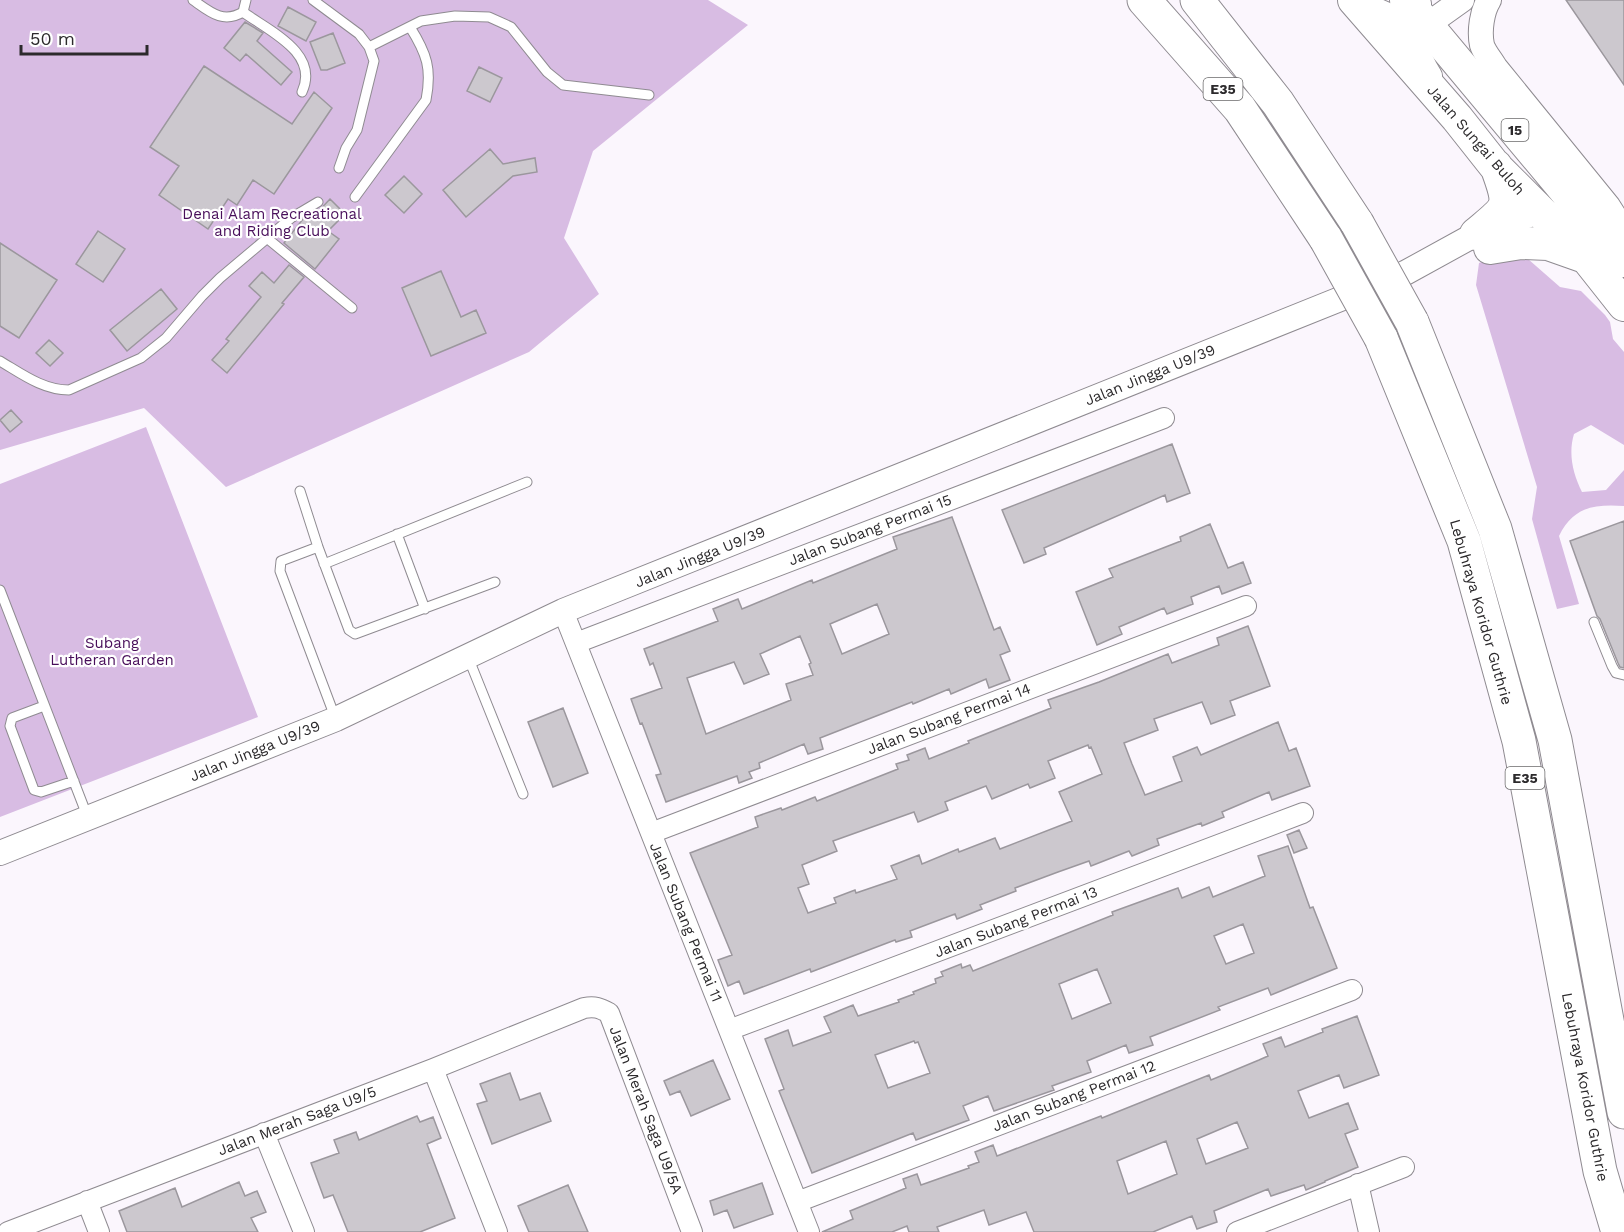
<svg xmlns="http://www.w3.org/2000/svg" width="1624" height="1232" font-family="'Work Sans',sans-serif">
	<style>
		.green { fill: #d8bce3 }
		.building { fill: #ccc8ce; stroke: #9b979d; stroke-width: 1.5; fill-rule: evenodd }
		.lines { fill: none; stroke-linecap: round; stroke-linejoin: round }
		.service-casing { stroke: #8f8b91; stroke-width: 11 }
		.minor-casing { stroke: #8f8b91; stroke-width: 22 }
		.tertiary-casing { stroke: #8f8b91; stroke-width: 26 }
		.trunk-casing { stroke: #8f8b91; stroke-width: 34 }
		.motorway-casing { stroke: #8f8b91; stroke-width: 35 }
		.service { stroke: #fff; stroke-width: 9 }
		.minor { stroke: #fff; stroke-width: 20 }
		.tertiary { stroke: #fff; stroke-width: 24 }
		.trunk { stroke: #fff; stroke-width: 32 }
		.motorway { stroke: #fff; stroke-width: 33 }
		.motorway-bridge-casing { stroke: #8f8b91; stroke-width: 35; stroke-linecap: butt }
		.motorway-bridge { stroke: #fff; stroke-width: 33 }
		.labels { text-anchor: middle; stroke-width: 4.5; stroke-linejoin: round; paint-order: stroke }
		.shield { fill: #fff; stroke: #6b6a6b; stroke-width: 1.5 }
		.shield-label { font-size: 14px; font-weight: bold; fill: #2c2a2c }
		.street-label { font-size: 15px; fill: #2c2a2c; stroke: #fff }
		.park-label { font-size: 15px; fill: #480e5a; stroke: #fff }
	</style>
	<rect width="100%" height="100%" fill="#fbf6fd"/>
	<path class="green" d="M0,0h708l40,25 -155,126 -29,87 35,56 -70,58 -303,135 -82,-79 -144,42z
		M1520,252l40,35 21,4 24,24 5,7 3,17 11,13v93l-33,-20 -17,9c-6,20 -1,40 8,58l24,-2 18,-20v36c-30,-2 -51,1 -65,30l20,68 -22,5 -25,-90 5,-32 -61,-202 3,-22 24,-10z
		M146,427l112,290 -258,100v-333z"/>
	<path class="building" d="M1566,0h58v85z
		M288,7l28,15 -10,19 -28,-15z
		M245,22l18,11 -6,8 35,31 -11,13 -35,-31 -6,7 -16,-13z
		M333,33l12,30 -18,7h-6l-11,-28z
		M204,66l88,58 22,-32 18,16 -58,86 -21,-14 -16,25 -9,-6 -20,30 -49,-34 20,-29 -29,-19z
		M479,67l23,11 -12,24 -23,-11z
		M490,149l13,15 32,-6 2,14 -24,4 -47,41 -23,-27z
		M404,176l18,18 -18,19 -19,-18z
		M330,199l15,15 -17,17 11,8 -24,30 -31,-26 19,-24 6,-4 3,3z
		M98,231l27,18 -22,33 -27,-18z
		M0,243l57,37 -38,58 -19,-12z
		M289,265l15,12 -22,26 2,1 -57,69 -15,-13 17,-19 -3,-2 35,-42 -12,-11 13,-14 12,11z
		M441,271l20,46 15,-7 10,23 -55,23 -29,-68z
		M161,289l16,20 -50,42 -17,-21z
		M49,340l14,13 -13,13 -14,-13z
		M11,410l11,12 -12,10 -10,-12z
		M1172,444l18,49 -23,9 -2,-7 -121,53 2,6 -22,9 -22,-53z
		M952,517l42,113 6,-3 10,24 -10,4 10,25 -21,8 -3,-9 -35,15 -2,-5 -36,15 -1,-2 -92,36 3,11 -15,5 -4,-10 -45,19 1,5 -11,4 3,6 -13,5 -2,-7 -71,26 -10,-27 5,-1 -19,-51 -2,1 -9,-25 31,-11 -9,-25 -3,2 -6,-16 74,-28 -5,-12 25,-10 4,10 70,-29 1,3 84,-34 -4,-12zM877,604l12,30 -47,20 -12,-30zM800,636l11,27 -2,1 4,11 -27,9 5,16 -85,34 -19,-56 47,-16 10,22 25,-10 -9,-20z
		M1624,521v147l-4,-1 -2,-4 -18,-44 -3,-3 -27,-75z
		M1210,524l18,44 15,-6 8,21 -29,11 -3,-8 -28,11 2,7 -26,10 -3,-6 -45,19 3,7 -25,11 -21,-53 37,-15 -4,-8 72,-28 -1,-4z
		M1248,626l22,60 -40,15 5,14 -24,9 -9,-22 -48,17 4,11 -34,13 8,21 13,31 37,-14 -9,-24 24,-10 4,8 77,-33 11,29 7,-3 14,38 -38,14 -3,-8 -47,20 2,5 -22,9 -1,-3 -44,16 2,6 -27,11 -3,-5 -38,15 -2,-5 -31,11 -43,16 1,3 -36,14 2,4 -25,10 -2,-5 -45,17 2,6 -16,5 -1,-2 -84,32 -1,-3 -66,25 -5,-13 -11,5 -10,-26 14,-5 -42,-102 68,-26 -3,-10 26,-9 1,2 33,-13 2,4 81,-32 -2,-5 13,-4 -2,-5 18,-7 4,11 40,-16 -1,-2 83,-33 -3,-8 51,-18 69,-28 4,9 47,-18 -2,-7zM1088,745l1,3 2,-1 11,27 -43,18 13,29 -72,28 -5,-11 -36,14 -1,-3 -36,15 -3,-9 -28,11 6,13 -41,14 -1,-3 -21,8 2,5 -28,10 -10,-25 11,-4 -7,-19 35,-14 -4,-10 81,-29 4,10 30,-12 -3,-8 41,-16 6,13 36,-15 2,4 25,-10 -7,-17z
		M563,708l25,65 -35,14 -25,-65z
		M1299,830l8,18 -13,5 -7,-18z
		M1288,846l22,62 3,-1 24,61 -66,27 -3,-7 -50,19 2,3 -70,27 3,8 -24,8 -3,-8 -39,16 4,11 -39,14 2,4 -60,21 -6,-15 -25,10 6,14 -53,20 -3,-7 -101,40 -33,-82 5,-2 -19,-50 23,-9 5,16 38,-14 -7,-15 29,-12 5,11 41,-14 -1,-2 16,-6 -1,-2 23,-9 -1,-4 8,-3 -2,-4 20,-8 1,4 8,-3 3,6 140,-56 -1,-3 66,-24 4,10 27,-11 4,10 52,-21 -7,-20zM1243,924l11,29 -28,11 -12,-28zM1097,969l14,34 -39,16 -13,-35zM914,1041l1,2 3,-1 12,31 -42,15 -13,-33z
		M1357,1016l22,59 -35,13 -5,-13 -41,16 11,27 39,-15 10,26 -13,5 13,33 -33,14v1l-19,8 -2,-5 -33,11 -3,-7 -54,22 3,11 -20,7 -5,-13 -39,16h-119l-8,-20 -37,13 -5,-15 -47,17 2,5h-30l-2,-6 -15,6h-70l31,-13 -3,-8 56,-23 -3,-9 14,-5 4,11 48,-17 -1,-2 11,-4 -4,-10 18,-7 4,11 104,-40 1,2 107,-43 2,5 48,-20 9,-4 -5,-12 18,-7 4,10 38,-15 -1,-3zM1237,1122l11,26 -42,16 -9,-25zM1166,1141l11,33 -49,20 -11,-33z
		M713,1060l17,39 -39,17 -11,-25 -10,4 -6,-14z
		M510,1073l10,27 20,-7 11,28 -59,23 -15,-40 10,-3 -7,-17z
		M417,1116l3,6 13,-5 8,21 -14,6 28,74 -35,14h-72l-15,-37 -9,3 -13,-35 28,-10 -5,-13 22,-8 3,8z
		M239,1182l6,14 12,-5 9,21 -15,6 7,14h-131l-8,-21 56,-23 7,19z
		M762,1183l11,31 -39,14 -7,-18 -13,5 -4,-14z
		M568,1185l20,47h-59l-11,-26z"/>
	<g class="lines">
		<g class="service-casing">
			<path id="service" d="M193,0c17,12 30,24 50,12l3,-12
				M313,0l46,34 10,13 5,14 -17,69 -11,18 -7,20
				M243,12c26,19 77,41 59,80
				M369,47l52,-26 34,-5 34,1 22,10 36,45 16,13 86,10
				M355,197l71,-97c6,-31 1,-46 -16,-73
				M268,239l84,69
				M0,361c22,13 43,29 69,29l72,-32 25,-20 36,-42 18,-18 71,-60 27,-16
				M300,491l18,56 31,83 6,4 140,-52
				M397,534l28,75
				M318,547l-37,14 -1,10 55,146
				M324,564l203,-82
				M0,590l88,228
				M1594,622l18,44 4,7 8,2
				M468,657l55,137
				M44,706l-32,12 -2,8 24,64 7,2 33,-11"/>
		</g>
		<g class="minor-casing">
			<path id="minor" d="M563,611l246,621
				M576,643l588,-225
				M651,833l595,-227
				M729,1030l574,-217
				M433,1069l64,163
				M264,1133l40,99
				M1358,1184l11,48
				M87,1201l12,31
				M797,1202l555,-212
				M8,1232l425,-163 151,-61c11,-2 16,0 25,5l83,219
				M1237,1232l167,-65"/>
		</g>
		<g class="tertiary-casing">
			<path id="tertiary" d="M1489,0c-7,11 -10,31 -7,45 2,7 9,15 13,22l113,139 16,25
				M1361,1c21,14 41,20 66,24l35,-25
				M1419,4l-6,4c-2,26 3,46 17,68
				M0,853l336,-134 227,-108 842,-338 71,-39 65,-23"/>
		</g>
		<g class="trunk-casing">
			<path id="trunk" d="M1354,0l103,118 38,48 91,91 38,48
				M1406,0l218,261
				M1476,234c33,-28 36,-25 20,-68
				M1490,248l31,-5 27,1 34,12"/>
		</g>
		<g class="motorway-casing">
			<path id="motorway" d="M1144,0l96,109 86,130
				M1197,0l81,103 79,120
				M1412,322l83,207 60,211 69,372
				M1381,338l83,203 55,200 81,430 18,61"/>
		</g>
		<use href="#service" class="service"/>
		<use href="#minor" class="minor"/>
		<use href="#tertiary" class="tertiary"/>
		<use href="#trunk" class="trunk"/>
		<use href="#motorway" class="motorway"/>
		<g class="motorway-bridge-casing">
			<path id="motorway-bridge" d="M1357,223l55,99
				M1326,239l55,99"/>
		</g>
		<use href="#motorway-bridge" class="motorway-bridge"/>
	</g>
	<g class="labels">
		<g class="shield">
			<rect x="1203.5" y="78" width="39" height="22" rx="4.5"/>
			<rect x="1501.5" y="119" width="27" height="22" rx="4.5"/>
			<rect x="1505.5" y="767" width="39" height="22" rx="4.5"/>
		</g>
		<g class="shield-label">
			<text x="1223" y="94">E35</text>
			<text x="1515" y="135">15</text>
			<text x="1525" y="783">E35</text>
		</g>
		<g class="street-label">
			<text transform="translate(1476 140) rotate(49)" y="5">Jalan Sungai Buloh</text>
			<text transform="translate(1150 375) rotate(-22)" y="5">Jalan Jingga U9/39</text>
			<text transform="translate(870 530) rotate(-21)" y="5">Jalan Subang Permai 15</text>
			<text transform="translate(700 557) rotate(-22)" y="5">Jalan Jingga U9/39</text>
			<text transform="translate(1481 612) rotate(74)" y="5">Lebuhraya Koridor Guthrie</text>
			<text transform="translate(949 719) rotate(-21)" y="5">Jalan Subang Permai 14</text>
			<text transform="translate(255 751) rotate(-22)" y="5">Jalan Jingga U9/39</text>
			<text transform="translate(686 922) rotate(68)" y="5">Jalan Subang Permai 11</text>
			<text transform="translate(1016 922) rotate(-21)" y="5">Jalan Subang Permai 13</text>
			<text transform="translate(1585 1087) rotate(79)" y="5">Lebuhraya Koridor Guthrie</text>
			<text transform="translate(1074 1096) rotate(-21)" y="5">Jalan Subang Permai 12</text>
			<text transform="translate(646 1110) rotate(69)" y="5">Jalan Merah Saga U9/5A</text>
			<text transform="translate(297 1121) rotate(-21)" y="5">Jalan Merah Saga U9/5</text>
		</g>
		<g class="park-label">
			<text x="272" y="219">Denai Alam Recreational<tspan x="272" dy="17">and Riding Club</tspan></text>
			<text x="112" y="648">Subang<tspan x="112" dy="17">Lutheran Garden</tspan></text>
		</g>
	</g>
	<path d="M21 45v9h126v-9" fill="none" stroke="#2c2a2c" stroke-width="3"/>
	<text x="30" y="45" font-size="18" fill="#2c2a2c" stroke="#ffffff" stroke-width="4.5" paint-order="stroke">50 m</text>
</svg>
